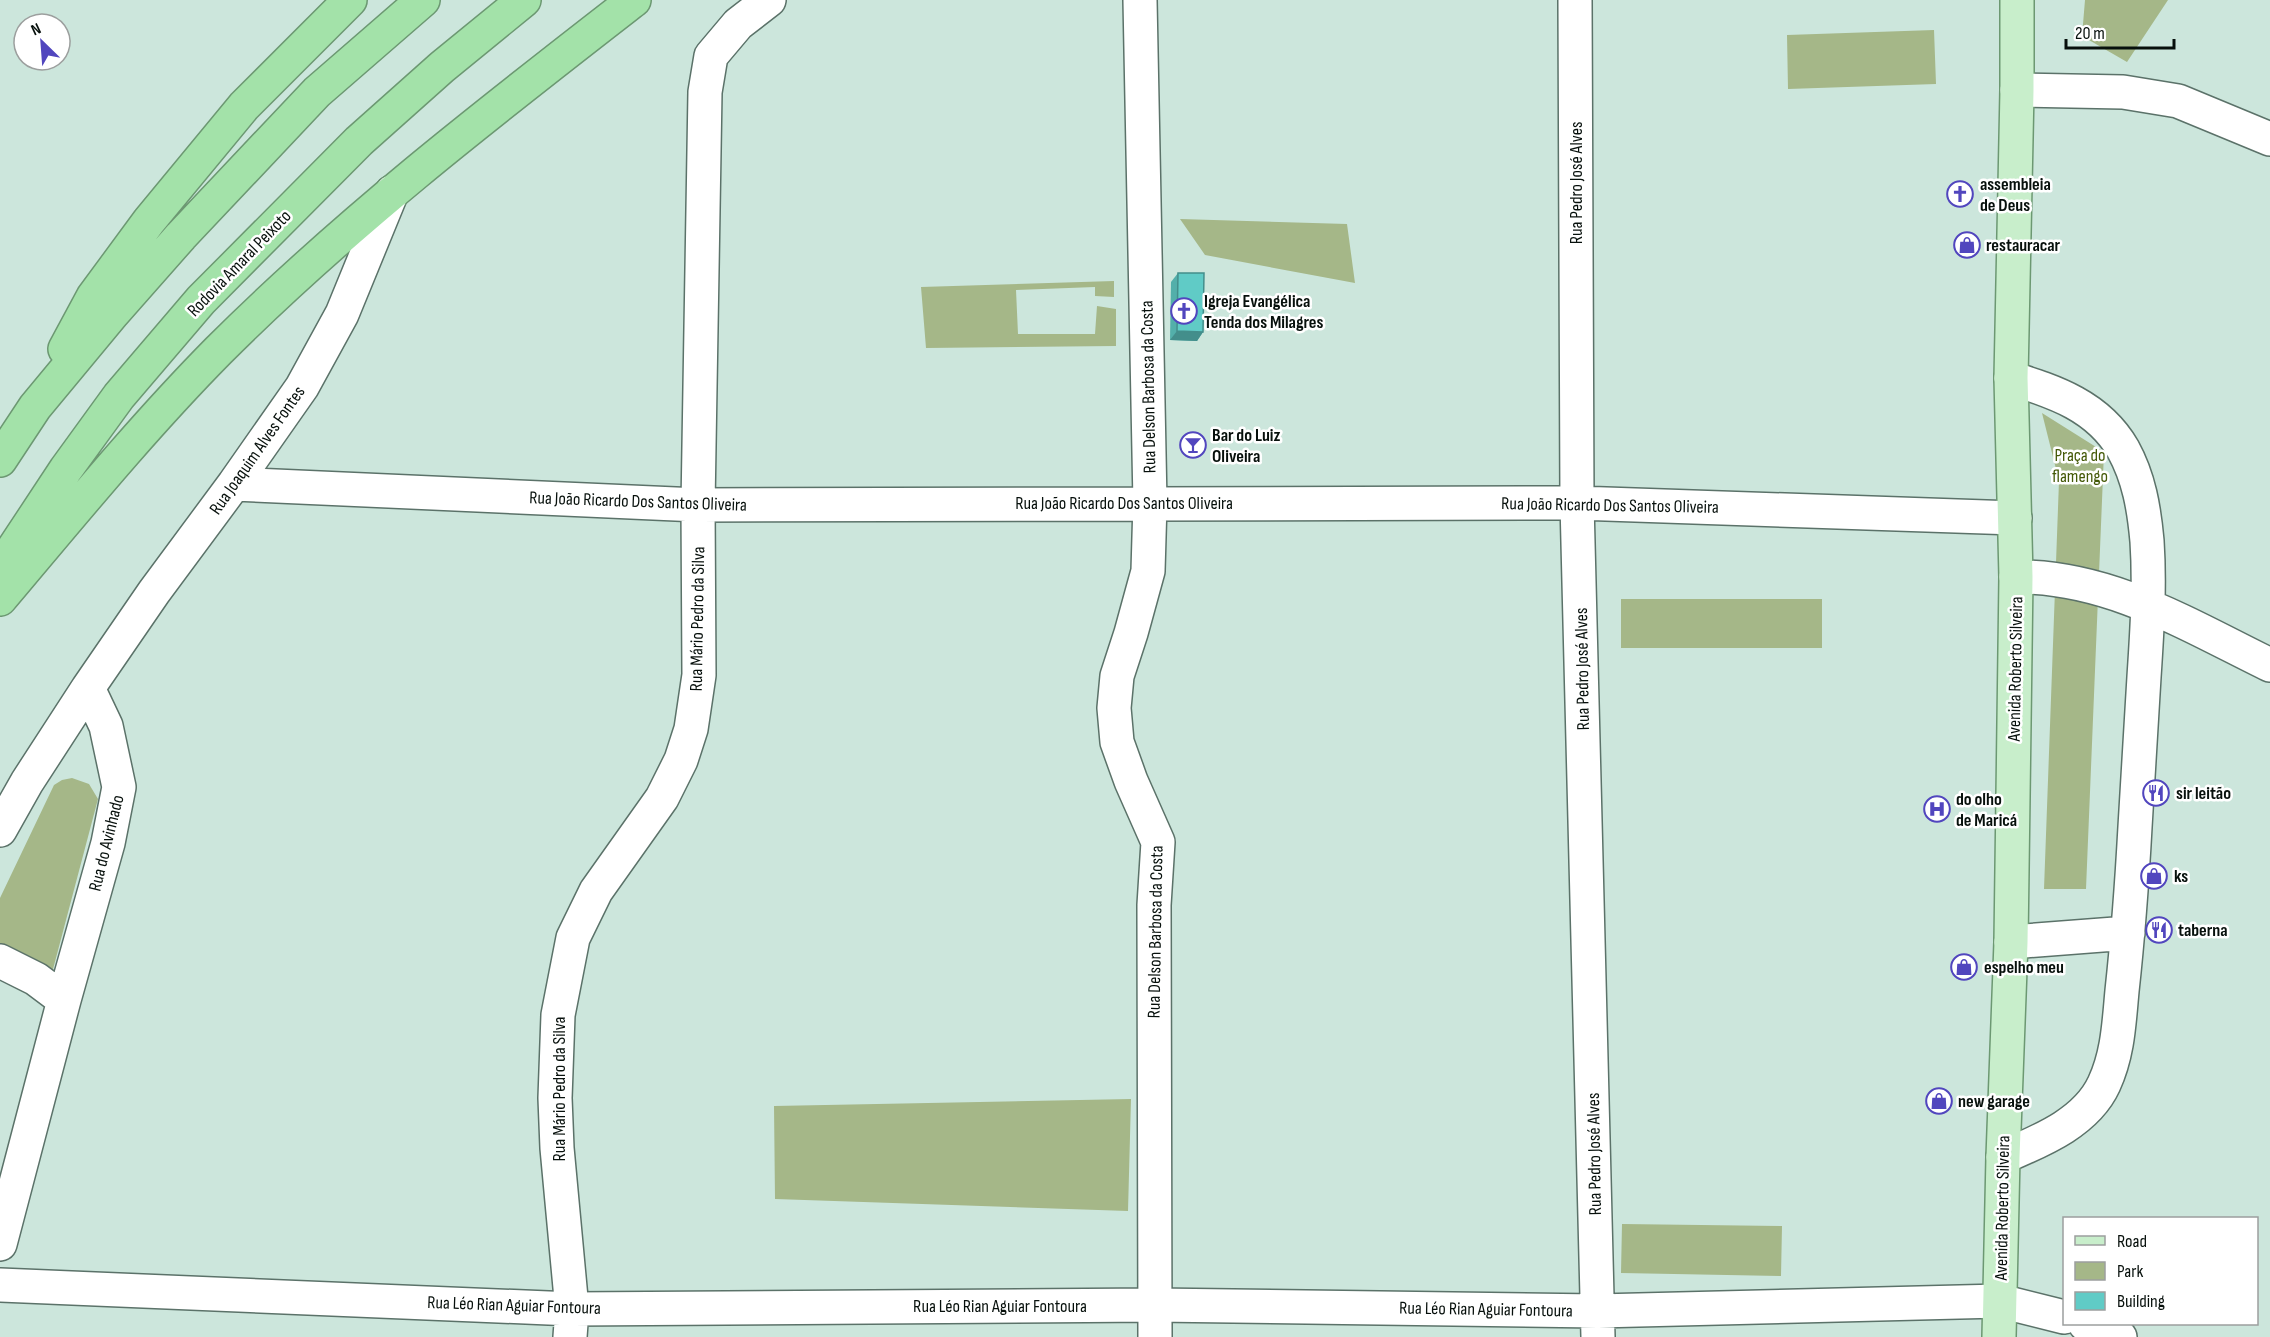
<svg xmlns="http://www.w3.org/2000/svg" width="2270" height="1337" font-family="'Sofia Sans Condensed',sans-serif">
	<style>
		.green { fill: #a5b788 }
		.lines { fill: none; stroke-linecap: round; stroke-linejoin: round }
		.minor-casing { stroke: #5b7269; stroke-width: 36 }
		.major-casing { stroke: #6c9872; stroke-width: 36 }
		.highway-casing { stroke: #6c9872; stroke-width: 36 }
		.minor { stroke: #fff; stroke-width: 33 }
		.major { stroke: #c8eecb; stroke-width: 33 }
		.highway { stroke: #a3e2a9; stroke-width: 33 }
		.wall { fill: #53afaa }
		.shaded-wall { fill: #438e8b }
		.building { fill: #60cbc6; stroke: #438e8b; stroke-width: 1.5 }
		.labels { text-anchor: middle; stroke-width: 5; stroke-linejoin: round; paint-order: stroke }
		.street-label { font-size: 18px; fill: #07100c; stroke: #fff }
		.poi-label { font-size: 18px; font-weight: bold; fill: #07100c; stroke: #fff; text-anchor: start }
		.park-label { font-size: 18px; fill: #445907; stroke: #fff }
	</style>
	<rect width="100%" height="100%" fill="#cce6dc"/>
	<path class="green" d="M2085,0h83l-41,62 -45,-26z
		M1934,30l2,54 -148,5 -1,-54z
		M1180,219l167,5 8,59 -150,-28z
		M1114,281v16l-19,-1v-9l-79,3 2,44h77l2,-28 19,3v37l-190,2 -5,-61z
		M2042,413l62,39 -18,437h-42l15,-408z
		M1621,599h201v49h-201z
		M72,778l17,6 9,15 -46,174 -52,-29v-46l54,-113 8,-5z
		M1131,1099l-3,112 -353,-12 -1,-93z
		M1622,1224l160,2 -1,50 -160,-3z"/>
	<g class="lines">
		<g class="minor-casing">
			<path id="minor" d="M1140,0l10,503 -2,68 -17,62 -14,43 -3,32 3,34 14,39 27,61 -4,63 1,432
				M1575,0l2,503 21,834
				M2017,90l106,2 55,9 92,38
				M234,484l464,21 879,-2 438,15
				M2016,577c93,-1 174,49 254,88
				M0,830l27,-48 61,-94 66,-96 80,-108 68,-97 40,-73 50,-122
				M2011,942l117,-9
				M0,961l36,18 28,21
				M2003,1157c37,-16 83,-34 101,-73 14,-30 15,-61 18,-93 6,-55 10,-109 13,-164 3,-50 6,-100 9,-150 3,-45 6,-91 3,-136 -3,-33 -8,-63 -24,-92 -25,-43 -68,-57 -112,-71
				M0,1244l64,-244 44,-157 11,-56 -13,-61 -18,-38
				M0,1285l572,24 583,-4 443,6 402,-10 64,16
				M2085,1324l35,13
				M570,1337l2,-28 -15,-161 -2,-50 3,-83 15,-77 23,-47 66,-93 19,-38 10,-31 8,-54 -1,-170 7,-413 6,-36 27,-32 31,-24"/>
		</g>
		<g class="major-casing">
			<path id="major" d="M1999,1337l4,-180 8,-215 5,-365 -5,-199 6,-288v-90"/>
		</g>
		<g class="highway-casing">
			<path id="highway" d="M65,349l28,-52 56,-76 95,-115 106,-106
				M0,460l35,-53 78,-94 68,-77 136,-144 106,-92
				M0,569l66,-100 53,-73 82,-96 158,-159 83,-74 82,-67
				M0,599c71,-84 141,-170 218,-248 129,-129 273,-240 416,-351"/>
		</g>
		<use href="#minor" class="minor"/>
		<use href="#major" class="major"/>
		<use href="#highway" class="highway"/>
	</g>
	<path class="wall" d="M1178,273l25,59 -6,9 -27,-1 1,-58z"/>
	<path class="shaded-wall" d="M1177,331l26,1 -6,9 -27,-1z"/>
	<path class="building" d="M1178,273h26l-1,59 -26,-1z"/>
	<defs>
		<g id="church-ring" transform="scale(1.35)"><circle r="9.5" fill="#fff" stroke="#5146be" stroke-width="1.5"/><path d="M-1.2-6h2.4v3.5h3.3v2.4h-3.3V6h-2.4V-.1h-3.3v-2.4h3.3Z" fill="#5146be"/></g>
		<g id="shop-ring" transform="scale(1.35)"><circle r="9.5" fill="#fff" stroke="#5146be" stroke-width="1.5"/><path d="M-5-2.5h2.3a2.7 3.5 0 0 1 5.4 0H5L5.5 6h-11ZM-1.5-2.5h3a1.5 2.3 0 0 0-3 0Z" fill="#5146be"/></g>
		<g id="bar-ring" transform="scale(1.35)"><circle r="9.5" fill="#fff" stroke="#5146be" stroke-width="1.5"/><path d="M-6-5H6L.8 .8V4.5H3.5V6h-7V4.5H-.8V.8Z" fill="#5146be"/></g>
		<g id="restaurant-ring" transform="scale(1.35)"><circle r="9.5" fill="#fff" stroke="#5146be" stroke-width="1.5"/><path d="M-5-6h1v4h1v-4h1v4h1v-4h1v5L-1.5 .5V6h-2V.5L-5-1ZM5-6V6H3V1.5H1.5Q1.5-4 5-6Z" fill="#5146be"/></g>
		<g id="hospital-ring" transform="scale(1.35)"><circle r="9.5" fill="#fff" stroke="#5146be" stroke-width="1.5"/><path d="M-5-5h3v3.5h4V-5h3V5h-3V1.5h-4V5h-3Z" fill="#5146be"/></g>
	</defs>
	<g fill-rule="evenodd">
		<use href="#church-ring" x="1960" y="194"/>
		<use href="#shop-ring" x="1967" y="245"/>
		<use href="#church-ring" x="1184" y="311"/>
		<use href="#bar-ring" x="1193" y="445"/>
		<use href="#restaurant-ring" x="2156" y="793"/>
		<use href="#hospital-ring" x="1937" y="809"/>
		<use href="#shop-ring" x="2154" y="876"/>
		<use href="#restaurant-ring" x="2159" y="930"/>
		<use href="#shop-ring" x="1964" y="967"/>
		<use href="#shop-ring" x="1939" y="1101"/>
	</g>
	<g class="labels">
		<g class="street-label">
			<text transform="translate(1576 183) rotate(-90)" y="6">Rua Pedro José Alves</text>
			<text transform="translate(239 263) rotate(-46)" y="6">Rodovia Amaral Peixoto</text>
			<text transform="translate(1148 387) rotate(-91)" y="6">Rua Delson Barbosa da Costa</text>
			<text transform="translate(257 450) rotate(-55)" y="6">Rua Joaquim Alves Fontes</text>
			<text transform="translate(638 501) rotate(2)" y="6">Rua João Ricardo Dos Santos Oliveira</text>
			<text x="1124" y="509">Rua João Ricardo Dos Santos Oliveira</text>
			<text transform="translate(1610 505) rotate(1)" y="6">Rua João Ricardo Dos Santos Oliveira</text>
			<text transform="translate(697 619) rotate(-89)" y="6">Rua Mário Pedro da Silva</text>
			<text transform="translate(1582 669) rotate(-91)" y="6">Rua Pedro José Alves</text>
			<text transform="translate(2015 669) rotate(-89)" y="6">Avenida Roberto Silveira</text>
			<text transform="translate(106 843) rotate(-76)" y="6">Rua do Avinhado</text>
			<text transform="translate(1155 932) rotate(-89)" y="6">Rua Delson Barbosa da Costa</text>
			<text transform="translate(559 1089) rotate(-90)" y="6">Rua Mário Pedro da Silva</text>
			<text transform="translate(1594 1154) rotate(-91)" y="6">Rua Pedro José Alves</text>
			<text transform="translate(2002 1208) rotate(-89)" y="6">Avenida Roberto Silveira</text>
			<text transform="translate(514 1305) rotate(2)" y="6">Rua Léo Rian Aguiar Fontoura</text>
			<text x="1000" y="1312">Rua Léo Rian Aguiar Fontoura</text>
			<text transform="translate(1486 1309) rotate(1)" y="6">Rua Léo Rian Aguiar Fontoura</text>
		</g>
		<g class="poi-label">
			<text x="1980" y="190">assembleia<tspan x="1980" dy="21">de Deus</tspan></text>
			<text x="1986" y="251">restauracar</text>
			<text x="1204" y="307">Igreja Evangélica<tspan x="1204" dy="21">Tenda dos Milagres</tspan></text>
			<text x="1212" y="441">Bar do Luiz<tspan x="1212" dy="21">Oliveira</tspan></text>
			<text x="2176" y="799">sir leitão</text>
			<text x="1956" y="805">do olho<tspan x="1956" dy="21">de Maricá</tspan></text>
			<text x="2174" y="882">ks</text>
			<text x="2178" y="936">taberna</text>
			<text x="1984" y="973">espelho meu</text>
			<text x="1958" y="1107">new garage</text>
		</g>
		<g class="park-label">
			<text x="2080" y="461">Praça do<tspan x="2080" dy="21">flamengo</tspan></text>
		</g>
	</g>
	<rect x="2063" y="1217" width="195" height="108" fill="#ffffff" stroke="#9c9f9e" stroke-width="1.5"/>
	<rect x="2075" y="1236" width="30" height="9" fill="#c8eecb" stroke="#9c9f9e" stroke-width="1.5"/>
	<text x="2117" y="1247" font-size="18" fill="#07100c">Road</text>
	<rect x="2075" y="1262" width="30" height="18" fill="#a5b788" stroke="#9c9f9e" stroke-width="1.5"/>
	<text x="2117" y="1277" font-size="18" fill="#07100c">Park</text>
	<rect x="2075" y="1292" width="30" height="18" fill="#60cbc6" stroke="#9c9f9e" stroke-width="1.5"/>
	<text x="2117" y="1307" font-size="18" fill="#07100c">Building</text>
	<g transform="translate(42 42) rotate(335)"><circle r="28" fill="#ffffff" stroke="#9c9f9e" stroke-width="1.5"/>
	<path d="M0-4.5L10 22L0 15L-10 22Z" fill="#5146be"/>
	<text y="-9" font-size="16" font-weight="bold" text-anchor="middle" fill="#07100c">N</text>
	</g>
	<path d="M2066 39v9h108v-9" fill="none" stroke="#07100c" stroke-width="3"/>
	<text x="2075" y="39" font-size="18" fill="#07100c" stroke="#ffffff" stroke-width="4.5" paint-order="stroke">20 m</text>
</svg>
